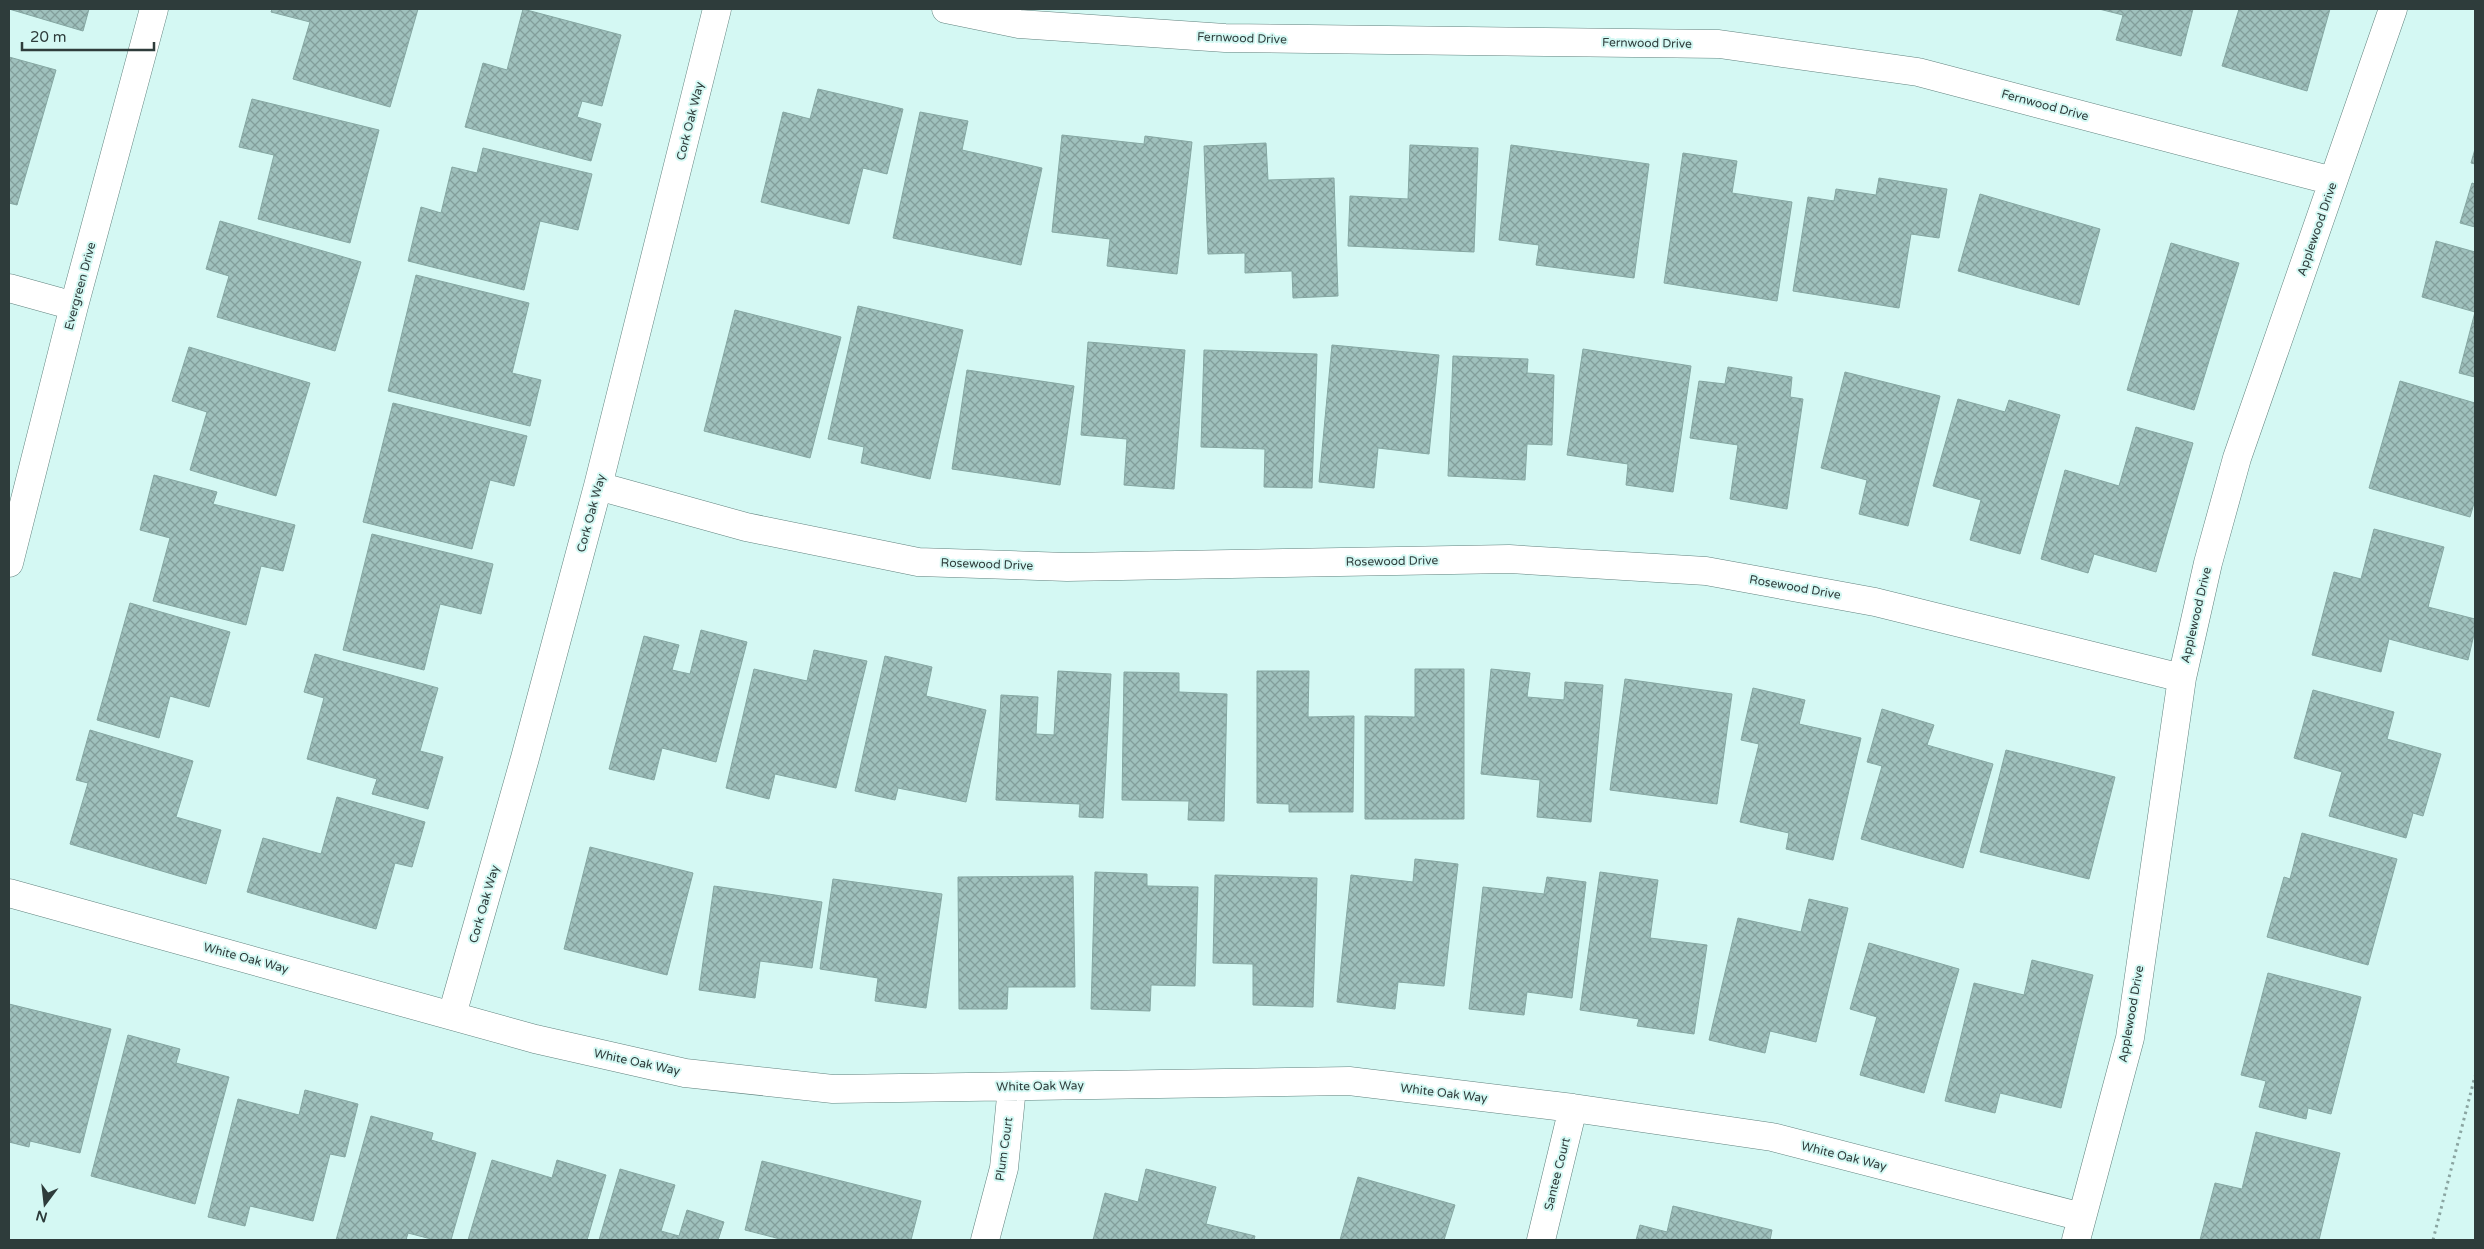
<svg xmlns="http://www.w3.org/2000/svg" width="2484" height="1249" font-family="'Varela Round',sans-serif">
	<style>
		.building { fill: url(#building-cross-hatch); stroke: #85a7a2 }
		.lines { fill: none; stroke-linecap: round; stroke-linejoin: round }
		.street-casing { stroke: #61827e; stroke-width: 29 }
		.path { stroke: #8aa5a1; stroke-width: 3; stroke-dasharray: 2.5 4; stroke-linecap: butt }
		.street { stroke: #fff; stroke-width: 28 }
		.labels { text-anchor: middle; stroke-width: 4; stroke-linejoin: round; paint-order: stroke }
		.street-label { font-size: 12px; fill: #2e3c3b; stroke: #d4f8f3 }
	</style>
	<defs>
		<pattern id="building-cross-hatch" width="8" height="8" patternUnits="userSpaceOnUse" patternTransform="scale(1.25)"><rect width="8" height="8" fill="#9fc1bd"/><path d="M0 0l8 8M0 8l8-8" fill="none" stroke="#829e9b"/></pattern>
	</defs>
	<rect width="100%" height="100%" fill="#d4f8f3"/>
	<path class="building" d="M9,9h80l-6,22z
		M272,9h146l-28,98 -97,-28 17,-57 -39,-10z
		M523,9l98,26 -19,71 -20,-5 -5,16 24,7 -10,37 -126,-34 18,-64 24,7z
		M2099,9h94l-12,47 -65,-16 7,-25z
		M2239,9h91l-23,82 -85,-25z
		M9,57l47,13 -39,135 -8,-2z
		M818,89l85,20 -16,65 -24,-6 -14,56 -88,-22 22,-90 27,7z
		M252,99l127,31 -29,113 -92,-24 16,-64 -35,-8z
		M920,112l48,9 -6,29 80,18 -21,97 -128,-27z
		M1062,135l82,9 1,-8 47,6 -15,132 -70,-8 3,-27 -58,-7z
		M1266,143l2,37 66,-2 4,118 -45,2 -1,-27 -47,2v-20l-37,1 -4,-108z
		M1410,145l68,3 -4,104 -126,-6 2,-50 58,3z
		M1511,145l138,19 -15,114 -98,-13 3,-20 -40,-5z
		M483,148l109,26 -14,56 -38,-9 -16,69 -116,-29 13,-54 20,6 11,-46 25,6z
		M2475,149v15l-4,-1z
		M1683,153l54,8 -5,32 60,9 -15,99 -113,-18z
		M1879,178l68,11 -8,49 -28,-4 -12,74 -106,-17 15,-94 26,4 2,-12 40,6z
		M2472,183l3,1v43l-15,-4z
		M1980,194l120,35 -21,76 -121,-34z
		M220,221l141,41 -26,89 -118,-34 12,-41 -23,-7z
		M2436,241l39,11v60l-53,-15z
		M2171,243l68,20 -45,147 -67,-20z
		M416,275l113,28 -17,70 29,7 -11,46 -142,-35z
		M858,306l105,24 -33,149 -69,-16 3,-16 -36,-8z
		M735,310l106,27 -31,121 -106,-27z
		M2475,312v65l-16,-4z
		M1088,342l97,8 -11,139 -50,-4 3,-46 -46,-4z
		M1332,345l107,10 -10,99 -51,-6 -4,40 -55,-6z
		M189,347l121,36 -34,113 -86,-26 17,-58 -35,-11z
		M1583,349l108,17 -18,126 -47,-7 2,-21 -61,-9z
		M1204,350l113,4 -5,134 -48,-1 1,-38 -64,-2z
		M1453,356l75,3 -1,14 27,2 -2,70 -25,-1 -2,36 -77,-4z
		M1728,367l64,10 -2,20 13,2 -16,110 -57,-10 8,-54 -48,-7 9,-57 26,3z
		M967,370l107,16 -14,99 -108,-16z
		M1845,372l95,24 -32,130 -49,-12 8,-34 -46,-12z
		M2400,381l75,22v97l-5,17 -101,-29z
		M1958,399l47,13 4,-12 51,15 -40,139 -50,-14 11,-40 -48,-14z
		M393,403l134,33 -13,50 -24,-6 -18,69 -109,-27z
		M2136,427l57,16 -37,129 -62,-18 -6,19 -47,-14 24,-89 54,16z
		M154,475l63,17 -4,12 82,21 -12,46 -22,-5 -15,59 -93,-24 17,-63 -30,-8z
		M2374,529l70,18 -16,60 47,12v11l-7,30 -79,-21 -8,33 -69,-17 22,-83 27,7z
		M372,534l121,30 -12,50 -41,-10 -16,66 -81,-20z
		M130,603l100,29 -21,75 -39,-11 -11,42 -62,-18z
		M701,630l46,12 -31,120 -54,-14 -8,32 -45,-11 35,-133 35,9 -7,25 18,4z
		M814,650l53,11 -31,127 -61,-14 -6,25 -43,-11 28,-119 53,12z
		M315,654l123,34 -18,63 23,6 -15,52 -56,-15 5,-15 -70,-20 17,-61 -20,-6z
		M885,656l47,11 -6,29 60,14 -20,92 -68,-14 -3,12 -40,-9z
		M1415,669h49v150h-99v-103l50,1z
		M1491,669l39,4 -3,24 37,3 1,-18 38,3 -12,137 -54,-5 3,-37 -59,-6z
		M1058,671l53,3 -8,144 -24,-1 1,-13 -84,-4 5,-105 37,2 -2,37 18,1z
		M1257,671h52l-1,46 46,-1 -1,96h-64v-8l-32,-1z
		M1124,672l55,1v19l48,2 -3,127 -36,-1 1,-19 -67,-1z
		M1625,679l107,15 -15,110 -107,-14z
		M1753,688l52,12 -6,24 62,14 -28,122 -47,-11 3,-16 -49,-11 19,-78 -18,-4z
		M2313,690l81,22 -7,27 54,15 -18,62 -10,-3 -7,25 -77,-22 13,-44 -48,-14z
		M1882,709l52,16 -7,20 66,19 -30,104 -102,-29 21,-73 -15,-4z
		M90,730l103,31 -17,56 45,13 -15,54 -136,-40 18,-61 -12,-3z
		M2006,750l109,27 -26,102 -109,-27z
		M337,797l88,25 -13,45 -17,-4 -19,66 -129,-37 16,-54 58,16z
		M2302,833l95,26 -29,106 -101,-28 17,-60 6,2z
		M590,847l103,26 -26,102 -103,-26z
		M1415,859l43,5 -14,122 -46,-4 -3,27 -58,-7 14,-127 62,7z
		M1095,872l52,2v12l51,1 -3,99 -44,-1 -1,26 -59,-2z
		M1600,872l58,8 -8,58 57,7 -13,89 -57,-8 2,-7 -59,-9z
		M1215,875l102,3 -4,129 -60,-2v-41l-40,-1z
		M1073,876l2,111h-67l-1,22h-48l-1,-132z
		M1547,877l39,5 -14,116 -45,-6 -3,23 -55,-6 14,-122 61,7z
		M833,879l109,15 -16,114 -51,-7 3,-23 -58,-9z
		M714,886l108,16 -10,66 -52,-7 -5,37 -56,-8z
		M1809,899l39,9 -32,134 -46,-11 -5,22 -56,-13 29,-122 63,14z
		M1869,943l90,26 -35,124 -64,-18 17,-58 -27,-8z
		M2032,960l61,15 -32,133 -61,-15 -5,20 -50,-12 29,-118 50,12z
		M2268,973l93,24 -30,117 -23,-6 -2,11 -47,-12 7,-26 -25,-6z
		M9,1004l102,25 -31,124 -50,-12 -1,6 -20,-5z
		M128,1035l52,14 -4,14 53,14 -34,127 -104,-28z
		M305,1090l53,14 -13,53 -15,-3 -17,67 -63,-15 -5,20 -37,-9 30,-118 61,16z
		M371,1116l62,17 -2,7 45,13 -25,87h-16l-27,-7 -2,7h-70z
		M2256,1132l84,21 -21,87h-119l15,-57 27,6z
		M492,1160l60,18 5,-18 49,15 -19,65h-119z
		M762,1161l159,40 -10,39h-127l-39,-10z
		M620,1169l55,16 -14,46 18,5 8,-26 37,12 -6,18h-119z
		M1146,1169l70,18 -10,37 49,12 -1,4h-161l12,-47 33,9z
		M1358,1177l97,28 -11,35h-104z
		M1673,1206l99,24 -2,10h-134l4,-15 27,7z"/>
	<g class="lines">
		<g class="street-casing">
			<path id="street" d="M946,9l73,15 206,14 494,6 199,28 415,109
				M9,288l65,18
				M598,486l148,41 172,35 149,5 442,-8 197,12 169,31 307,76
				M9,563l65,-257 80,-297
				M9,893l526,146 150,34 148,16 516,-8 224,27 199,29 310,80
				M452,1015l73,-257 73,-272 119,-477
				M985,1240l19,-72 8,-81
				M1541,1240l32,-132
				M2076,1240l54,-202 52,-360 26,-115 29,-105 156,-449"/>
		</g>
		<path class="path" d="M2433,1240l42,-164"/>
		<use href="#street" class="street"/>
	</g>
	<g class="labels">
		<g class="street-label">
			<text transform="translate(1242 38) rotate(2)" y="4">Fernwood Drive</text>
			<text transform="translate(1647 43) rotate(1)" y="4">Fernwood Drive</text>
			<text transform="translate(2045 105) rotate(15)" y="4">Fernwood Drive</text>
			<text transform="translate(690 121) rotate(-76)" y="4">Cork Oak Way</text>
			<text transform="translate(2317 229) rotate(-71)" y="4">Applewood Drive</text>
			<text transform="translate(80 286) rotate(-75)" y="4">Evergreen Drive</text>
			<text transform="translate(591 513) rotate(-75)" y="4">Cork Oak Way</text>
			<text transform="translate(1392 561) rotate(-1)" y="4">Rosewood Drive</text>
			<text transform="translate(987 564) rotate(2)" y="4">Rosewood Drive</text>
			<text transform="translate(1795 587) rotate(10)" y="4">Rosewood Drive</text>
			<text transform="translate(2196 615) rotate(-77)" y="4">Applewood Drive</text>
			<text transform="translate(484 904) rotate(-74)" y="4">Cork Oak Way</text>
			<text transform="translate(246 958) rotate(15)" y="4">White Oak Way</text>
			<text transform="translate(2131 1014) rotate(-80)" y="4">Applewood Drive</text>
			<text transform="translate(637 1062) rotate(12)" y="4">White Oak Way</text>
			<text transform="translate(1040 1086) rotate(-1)" y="4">White Oak Way</text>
			<text transform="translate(1444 1093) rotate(7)" y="4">White Oak Way</text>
			<text transform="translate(1004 1149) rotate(-82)" y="4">Plum Court</text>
			<text transform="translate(1844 1156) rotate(14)" y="4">White Oak Way</text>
			<text transform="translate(1557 1174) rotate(-76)" y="4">Santee Court</text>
		</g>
	</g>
	<rect width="2484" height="1249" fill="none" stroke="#2e3c3b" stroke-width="20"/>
	<g transform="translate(45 1204) rotate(195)" stroke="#d4f8f3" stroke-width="4" paint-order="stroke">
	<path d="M0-4L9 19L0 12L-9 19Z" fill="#2e3c3b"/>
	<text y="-8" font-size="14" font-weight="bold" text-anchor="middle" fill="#2e3c3b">N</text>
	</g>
	<path d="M22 42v8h132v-8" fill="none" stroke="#2e3c3b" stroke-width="2.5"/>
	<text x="30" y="42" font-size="15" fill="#2e3c3b" stroke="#d4f8f3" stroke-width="4" paint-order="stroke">20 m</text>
</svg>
